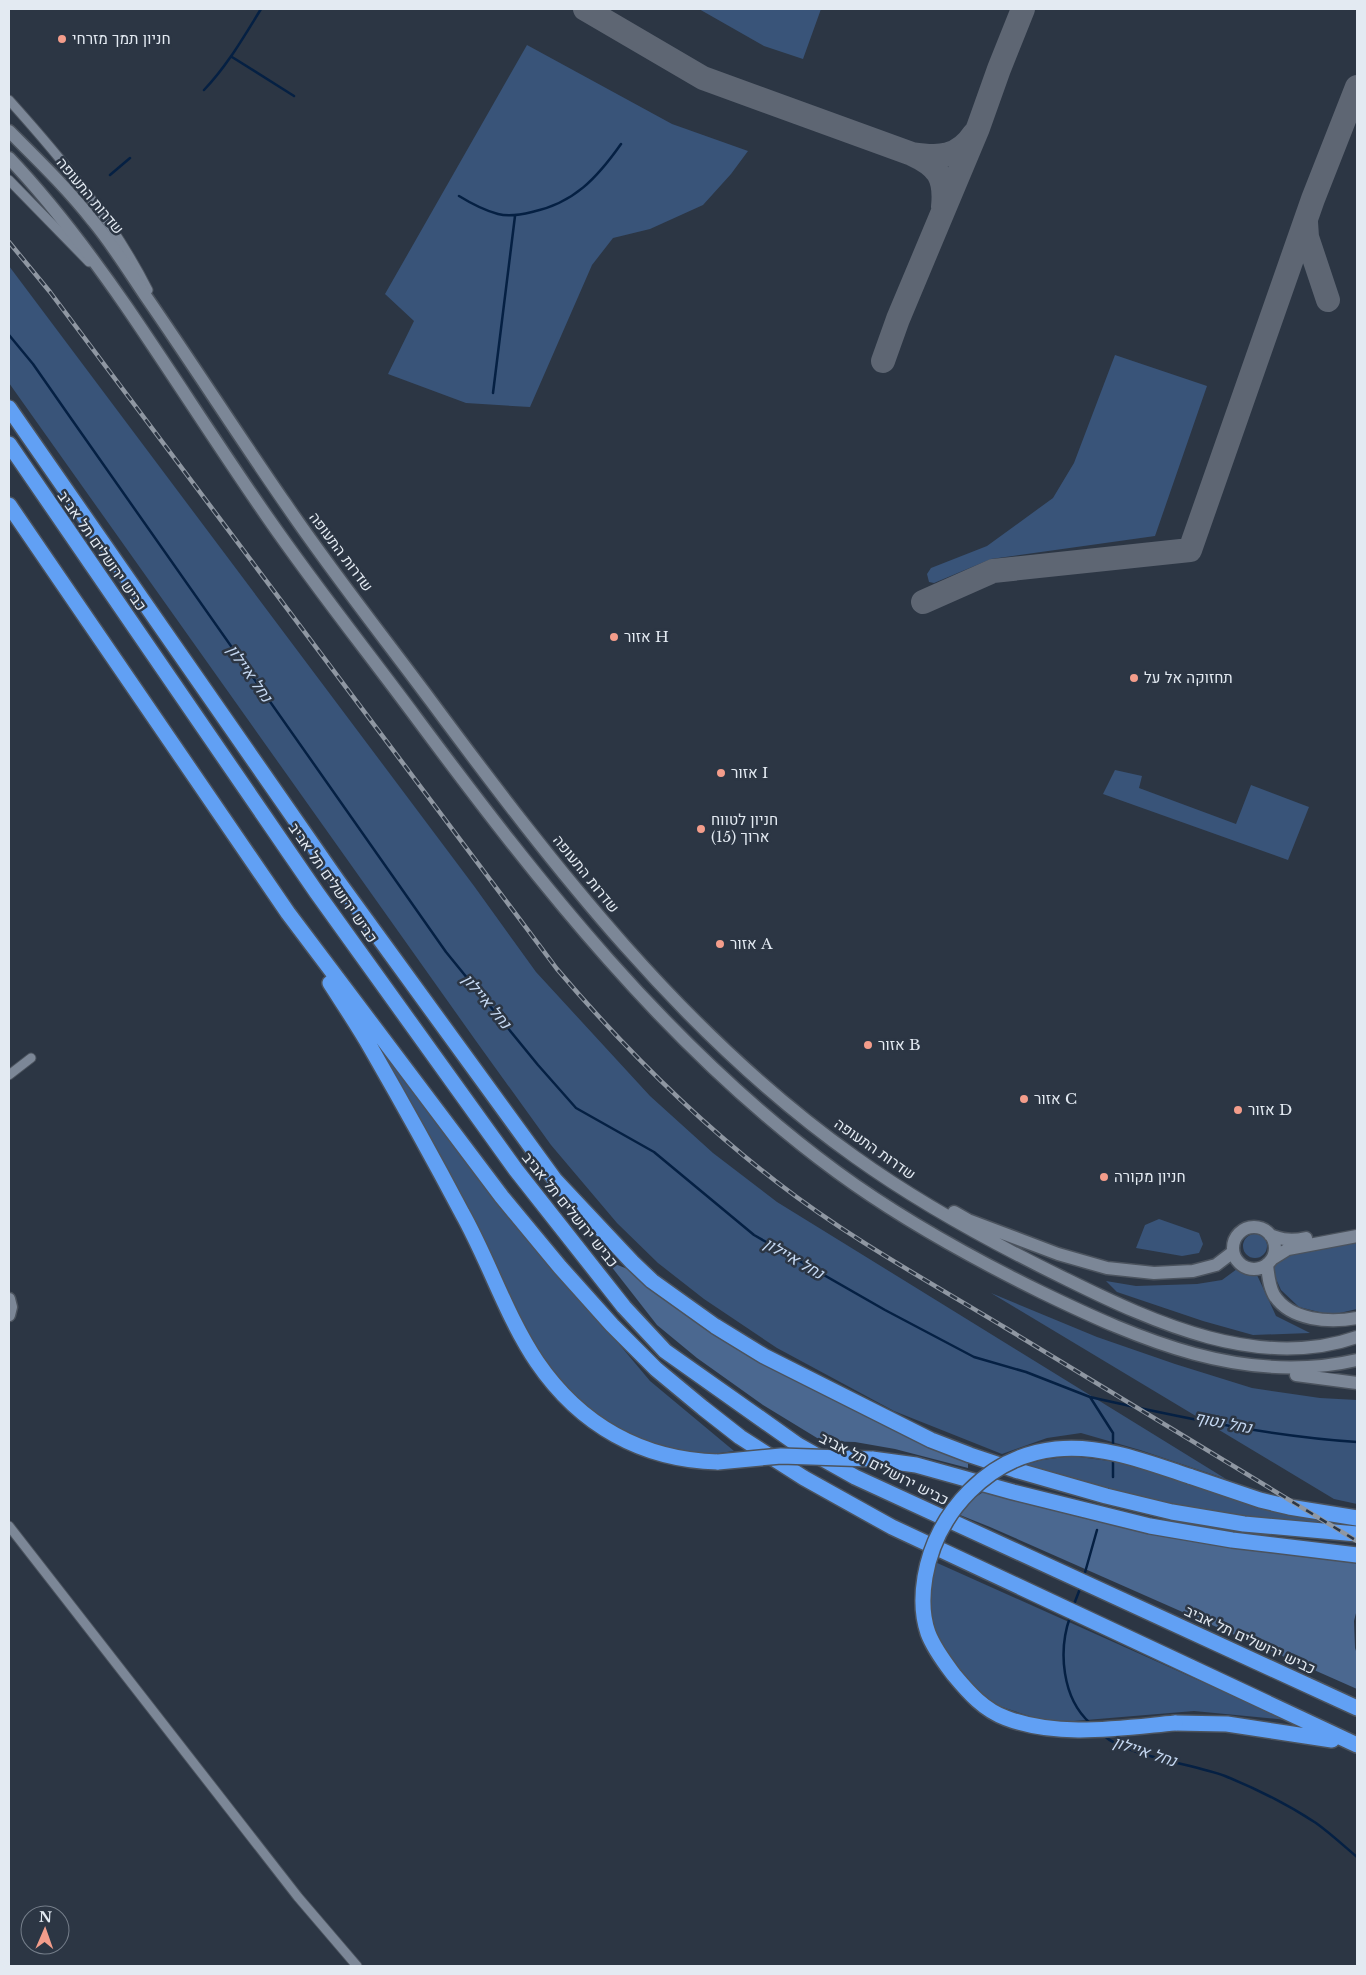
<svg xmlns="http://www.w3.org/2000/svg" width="1366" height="1975" font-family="'Libre Baskerville',Heebo,serif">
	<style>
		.green { fill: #395479 }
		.forest { fill: #4b6890 }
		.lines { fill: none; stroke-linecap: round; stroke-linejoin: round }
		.stream { stroke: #052043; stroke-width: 2.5 }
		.taxiway { stroke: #5e6673; stroke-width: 24 }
		.street-casing { stroke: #4b535e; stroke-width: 11 }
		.secondary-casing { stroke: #4b535e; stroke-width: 15 }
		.highway-casing { stroke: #4b535e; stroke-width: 18 }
		.street { stroke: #7c8797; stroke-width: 9 }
		.secondary { stroke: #7c8797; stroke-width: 12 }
		.highway { stroke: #61a0f4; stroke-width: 15 }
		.rail-casing { stroke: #8f97a2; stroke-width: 4.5 }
		.rail { stroke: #2c3644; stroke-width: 2.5; stroke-dasharray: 8; stroke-linecap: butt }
		.highway-bridge-casing { stroke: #4b535e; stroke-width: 18; stroke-linecap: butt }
		.highway-bridge { stroke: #61a0f4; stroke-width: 15 }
		.poi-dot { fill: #f49d8b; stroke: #2c3644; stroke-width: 2 }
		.labels { text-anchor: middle; stroke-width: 5; stroke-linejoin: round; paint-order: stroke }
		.poi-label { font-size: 15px; fill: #e3eaf2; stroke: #2c3644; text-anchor: start }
		.street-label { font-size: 15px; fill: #e3eaf2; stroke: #2c3644 }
		.water-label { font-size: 16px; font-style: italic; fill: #c5d8f2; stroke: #2c3644 }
	</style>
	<rect width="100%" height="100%" fill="#2c3644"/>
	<path class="green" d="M699,9h122l-18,50 -39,-13z
		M527,45l145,79 76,27 -17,23 -28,31 -53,24 -37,9 -21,27 -62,142 -64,-4 -78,-29 26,-53 -29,-27z
		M9,266l465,620 62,86 114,124 63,57 64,49 449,277 -86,-29 -59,-17 -34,5 -45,16 -108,-43 -117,-63 -73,-49 -46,-36 -41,-40 -66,-78 -75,-104 -467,-658z
		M1115,355l92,31 -52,150 -164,23 -57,24 -5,-1 -2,-8 4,-6 56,-22 66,-48 21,-35z
		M1115,770l27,6 -3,12 97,36 15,-39 58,22 -21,53 -185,-66z
		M358,1016l177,228 115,137 84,70 -35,5 -44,-8 -47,-23 -38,-32 -28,-34z
		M1159,1219l40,14 4,11 -4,9 -17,3 -46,-8 9,-23z
		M1243 1246a12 12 0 1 1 24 0a12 12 0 1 1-24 0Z
		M1357,1241v68l-26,6 -32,-8 -18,-17 -9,-20 8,-12 10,-6z
		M1237,1269l10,6h10l19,41 34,17 -57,2 -50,-14 -86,-29 -11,-11 30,5 61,-2 25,-4z
		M991,1293l106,44 78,27 77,24 68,10 37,2v104l-23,-5z
		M1072,1456l45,6 144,42 43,8 25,16 -154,-19 -158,-42 25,-7z
		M935,1562l352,158 -93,-9 -132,11 -21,-2 -45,-15 -35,-29 -21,-30 -9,-32v-38z"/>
	<path class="forest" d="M607,1261l26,10 78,61 49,31 168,84 40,14v7l-73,-19 -40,-7 -33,-1 -59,-36 -66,-47 -40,-33z
		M988,1489l369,71v49l-3,12 1,27 2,6v35l-367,-162 -30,-12 14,-17z"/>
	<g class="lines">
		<path class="stream" d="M232,57l62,39
			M204,90c23,-24 39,-52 57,-81
			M110,175l20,-17
			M459,196c13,8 24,14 39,18 11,3 22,1 34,-2 42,-9 65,-34 89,-68
			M9,335l24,29 37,53 376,535 92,113 38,43 78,44 100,83 131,75 89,47 52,15 64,25 23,36v15
			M493,393l22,-177
			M1090,1397c88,20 178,39 267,45
			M1113,1459v18
			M1084,1576l13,-46
			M1073,1607l8,-21
			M1070,1617c-12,34 -8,81 20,106
			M1103,1735c23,21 90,29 122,41 32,13 62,28 91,47 14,10 28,23 41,34"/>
		<path class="taxiway" d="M585,9l118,69 209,76
			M943,207c3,-30 -5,-41 -31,-53 27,4 46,4 62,-20
			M1306,222l1,15 21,63
			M883,361l15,-42 80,-191 21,-59 24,-60
			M923,602l70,-31 197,-21 123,-351 44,-112"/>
		<g class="street-casing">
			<path id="street" d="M9,100c53,59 103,119 139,190
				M9,180l80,82
				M9,1075l22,-17
				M9,1526l289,371 59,69"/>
		</g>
		<g class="secondary-casing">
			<path id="secondary" d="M9,131c29,29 59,58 84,90 20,24 37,52 54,77 47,68 91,137 138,205 46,68 97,132 146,198 123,166 253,335 424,456 67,48 139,87 213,123 87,43 192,91 289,57
				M9,158c44,46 81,96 117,148 48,70 94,143 142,212 47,68 98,132 147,198 124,167 253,332 422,456 64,47 133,85 204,120 99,48 204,94 316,68
				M954,1212l14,8 90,34 49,14 47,5 39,-2 23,-6 17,-13
				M1233 1248a21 21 0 1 1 42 0a21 21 0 1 1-42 0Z
				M1270,1235c13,5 22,6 36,3
				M1272,1259l16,-10 69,-13
				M1267,1264c1,11 2,22 7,31 16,26 56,28 83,23
				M9,1299l2,8 -2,8
				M1296,1375l61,8"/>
		</g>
		<g class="highway-casing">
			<path id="highway" d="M9,408l328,472 218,300 77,82 20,19 63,45 49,30 167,84 39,15 45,15 91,26 66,16 72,12 113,10
				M9,444l308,449 199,277 108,137 41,44 133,94 57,32 502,231
				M9,505l279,408 214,284 58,70 52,58 44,44 47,39 37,29 64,41 88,49 465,218
				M330,983c14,22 29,44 42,67 31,54 61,108 90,163 27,48 44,103 75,149 43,63 105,98 181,100
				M872,1459l44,6 97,27 137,34 82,14 125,15
				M1189,1476l71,24 29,7 68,11
				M1175,1723l52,1 105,16"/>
		</g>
		<use href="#street" class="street"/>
		<use href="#secondary" class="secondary"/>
		<use href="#highway" class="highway"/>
		<g class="rail-casing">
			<path id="rail" d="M9,242l41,50 507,677c67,79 139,151 221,214 71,55 150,98 226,144 118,72 236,143 353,214"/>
		</g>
		<use href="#rail" class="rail"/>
		<g class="highway-bridge-casing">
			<path id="highway-bridge" d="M718,1462l63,-6 91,3
				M1175,1723c-55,5 -117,15 -169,-5 -22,-8 -37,-25 -52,-43 -9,-12 -20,-26 -26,-42 -6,-17 -6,-38 -3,-56 11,-65 64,-121 131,-128 45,-5 91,13 133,27"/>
		</g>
		<use href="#highway-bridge" class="highway-bridge"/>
	</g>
	<g class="poi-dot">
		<circle cx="62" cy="39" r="5"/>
		<circle cx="614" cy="637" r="5"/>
		<circle cx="1134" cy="678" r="5"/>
		<circle cx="721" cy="773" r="5"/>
		<circle cx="701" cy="829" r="5"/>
		<circle cx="720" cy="944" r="5"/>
		<circle cx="868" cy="1045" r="5"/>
		<circle cx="1024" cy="1099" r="5"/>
		<circle cx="1238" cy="1110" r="5"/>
		<circle cx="1104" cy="1177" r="5"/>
	</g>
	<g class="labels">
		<g class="poi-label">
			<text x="72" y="44">חניון תמך מזרחי</text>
			<text x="624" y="642">אזור H</text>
			<text x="1144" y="683">תחזוקה אל על</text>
			<text x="731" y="778">אזור I</text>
			<text x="711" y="825">חניון לטווח<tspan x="711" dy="17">ארוך (15)</tspan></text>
			<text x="730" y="949">אזור A</text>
			<text x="878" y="1050">אזור B</text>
			<text x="1034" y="1104">אזור C</text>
			<text x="1248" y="1115">אזור D</text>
			<text x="1114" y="1182">חניון מקורה</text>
		</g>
		<g class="street-label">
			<text transform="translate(90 196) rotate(50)" y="5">שדרות התעופה</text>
			<text transform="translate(102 551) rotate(55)" y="5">כביש ירושלים תל אביב</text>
			<text transform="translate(341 552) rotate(53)" y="5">שדרות התעופה</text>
			<text transform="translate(586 874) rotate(51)" y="5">שדרות התעופה</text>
			<text transform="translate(333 883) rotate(55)" y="5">כביש ירושלים תל אביב</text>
			<text transform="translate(875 1149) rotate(35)" y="5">שדרות התעופה</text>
			<text transform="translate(570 1210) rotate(51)" y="5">כביש ירושלים תל אביב</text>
			<text transform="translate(884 1469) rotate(27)" y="5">כביש ירושלים תל אביב</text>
			<text transform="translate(1250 1640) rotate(25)" y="5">כביש ירושלים תל אביב</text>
		</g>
		<g class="water-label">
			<text transform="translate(250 673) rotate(55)" y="6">נחל איילון</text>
			<text transform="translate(487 1001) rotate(50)" y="6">נחל איילון</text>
			<text transform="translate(794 1258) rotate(30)" y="6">נחל איילון</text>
			<text transform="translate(1223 1422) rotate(11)" y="6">נחל נטוף</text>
			<text transform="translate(1145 1751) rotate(18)" y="6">נחל איילון</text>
		</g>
	</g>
	<rect width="1366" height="1975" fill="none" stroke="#e3eaf2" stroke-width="20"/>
	<g transform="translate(45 1930) rotate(2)"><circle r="24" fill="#2c3644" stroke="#757e8a"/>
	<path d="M0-4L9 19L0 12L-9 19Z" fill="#f49d8b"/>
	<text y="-8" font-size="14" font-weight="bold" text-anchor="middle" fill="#e3eaf2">N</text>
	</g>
</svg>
